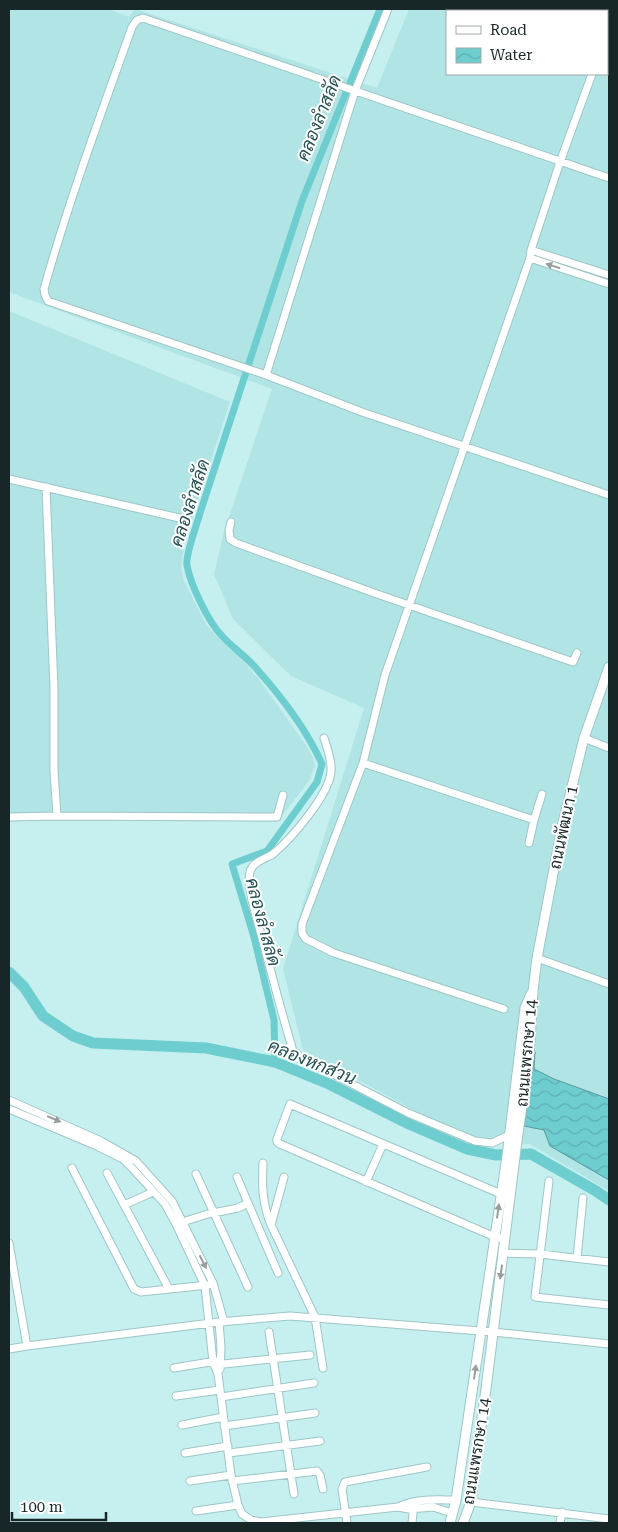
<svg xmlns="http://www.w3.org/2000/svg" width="618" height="1532" font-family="'Roboto Serif',Sarabun,serif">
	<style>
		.built { fill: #b1e4e4; fill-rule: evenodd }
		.water { fill: url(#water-waves); stroke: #549b9d }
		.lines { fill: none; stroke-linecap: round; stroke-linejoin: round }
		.canal { stroke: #6ecdcf; stroke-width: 7 }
		.river { stroke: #6ecdcf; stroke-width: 11 }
		.minor-casing { stroke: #9ec6c6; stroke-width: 9 }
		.major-casing { stroke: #9ec6c6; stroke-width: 11 }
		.minor { stroke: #fff; stroke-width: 7 }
		.major { stroke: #fff; stroke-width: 9 }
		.oneway { fill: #979e9e }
		.labels { text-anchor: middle; stroke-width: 4; stroke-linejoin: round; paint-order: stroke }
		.street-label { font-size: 16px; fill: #172727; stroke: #fff }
		.water-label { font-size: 18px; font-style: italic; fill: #265152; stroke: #fff }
	</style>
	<defs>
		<pattern id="water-waves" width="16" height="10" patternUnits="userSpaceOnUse" patternTransform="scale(1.25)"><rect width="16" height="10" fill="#6ecdcf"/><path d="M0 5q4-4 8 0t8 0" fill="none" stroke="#5fb0b2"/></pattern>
	</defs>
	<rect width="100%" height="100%" fill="#c6efef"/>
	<path class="built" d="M9,9h100l20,8 6,-8 242,79 32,-79h200v1182l-79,-47 -41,-2 -27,-9 -45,-21 -114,-62 -20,-81 81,-261 -73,-32 -58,-57 -19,-45 10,-42 48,-143 -263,-97zM447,11h160v63h-160z
		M9,311l221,91 -45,138 -4,26 2,13 23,45 10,12 28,26 14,16 50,70 5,10 2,8 -6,15 -31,40 -269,-2z"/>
	<path class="water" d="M535,1052l-1,17 20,10 55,20v81l-59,-34 -6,-16 -20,-4z"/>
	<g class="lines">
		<path class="canal" d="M275,1062l-1,-42 -20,-83 -22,-73 35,-13 50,-69 5,-18c-16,-36 -40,-67 -67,-97 -10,-11 -23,-20 -33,-31 -13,-13 -32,-52 -35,-71 -2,-9 10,-41 13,-52l102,-312 78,-192"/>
		<path class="river" d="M9,972l15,15 19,29 30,20 20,7 113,5 69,14 54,22 80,40 58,25 29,6 35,-1 65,37 13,9"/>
		<g class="minor-casing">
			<path id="minor" d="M607,34l2,-6
				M609,178l-466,-160 -6,2 -5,7c-31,87 -63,173 -88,262l1,6 3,6 218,74 96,37 247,83
				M531,250l78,25
				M530,258l79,26
				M266,375l89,-284 33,-82
				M9,479l175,40
				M231,522l-2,8 1,9 6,4 141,51 196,68 4,-9
				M324,738c3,9 7,20 7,30 2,23 -40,71 -58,86 -8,5 -21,8 -23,18 -4,15 8,50 12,66 10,38 20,76 31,113l7,6 108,56 67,28 17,2 17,-8
				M584,738l25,10
				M363,763l171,57 8,-26
				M57,816l220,1 6,-22
				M9,817l48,-1 -3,-45v-82l-8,-202
				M529,843l5,-23
				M537,958l72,26
				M504,1009l-170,-56 -28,-14 -4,-6v-9l61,-161 22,-88 145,-417 1,-8 29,-88 32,-88
				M9,1100l92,41 35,20 36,40 41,82 11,39
				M9,1109l88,37 26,13 8,8 34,37 11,20 29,62 8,76 5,12 13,101 7,30 4,9 9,6 10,2 137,-15 11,2 24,-2 19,6
				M263,1163c-1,24 -1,39 8,62
				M72,1168l62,121 7,3 67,-7
				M107,1173l62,116
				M196,1174l52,113
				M237,1177l11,26
				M284,1177l-13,48 44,92 8,51
				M549,1181l-14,116 74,8
				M366,1182l17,-38
				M501,1194l-211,-90 -13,35v3l3,2 215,93 10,2
				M124,1205l29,-13
				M179,1223l29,-9 30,-6 10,-5 30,70
				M9,1243l18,103 192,-24 71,-6 203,16 116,12
				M503,1253l37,1 69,8
				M577,1258l6,-60
				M219,1322l2,25 -1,22
				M269,1332l25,162
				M9,1349l18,-3
				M214,1365l96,-10
				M174,1368l42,-7
				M176,1396l44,-6
				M221,1397l93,-14
				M182,1425l41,-8
				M224,1426l91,-13
				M185,1453l43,-7
				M229,1453l91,-12
				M190,1481l41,-6
				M232,1481l85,-10 3,4 3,14
				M471,1502l138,17
				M398,1507c18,-9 39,-7 58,-7
				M196,1511l42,-6
				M347,1523l-5,-34 3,-7 82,-15
				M412,1523l2,-19
				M560,1523l2,-11"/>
		</g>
		<g class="major-casing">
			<path id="major" d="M450,1523l6,-23 51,-344 18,-148 6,-14
				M463,1523l8,-21 16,-121 30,-240 12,-84 4,-66 4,-33 25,-131 22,-89 25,-71"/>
		</g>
		<use href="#minor" class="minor"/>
		<use href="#major" class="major"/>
	</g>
	<defs><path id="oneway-solid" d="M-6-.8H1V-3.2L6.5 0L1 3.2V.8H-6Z" transform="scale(1.25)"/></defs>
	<g class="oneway">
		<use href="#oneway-solid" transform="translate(553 266) rotate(-162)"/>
		<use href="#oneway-solid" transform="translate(54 1119) rotate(23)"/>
		<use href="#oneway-solid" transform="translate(498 1211) rotate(-82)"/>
		<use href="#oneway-solid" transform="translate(203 1262) rotate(63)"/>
		<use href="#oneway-solid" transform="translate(501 1272) rotate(98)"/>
		<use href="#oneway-solid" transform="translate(475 1372) rotate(-82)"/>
	</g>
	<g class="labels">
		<g class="street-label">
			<text transform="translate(563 827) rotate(-78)" y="6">ถนนพัฒนา 1</text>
			<text transform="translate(526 1053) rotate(-85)" y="6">ถนนแพรกษา 14</text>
			<text transform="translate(476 1451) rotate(-81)" y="6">ถนนแพรกษา 14</text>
		</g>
		<g class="water-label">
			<text transform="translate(319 118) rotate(-68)" y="6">คลองลำสลัด</text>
			<text transform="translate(190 503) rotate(-72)" y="6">คลองลำสลัด</text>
			<text transform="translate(263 922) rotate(75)" y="6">คลองลำสลัด</text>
			<text transform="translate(312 1062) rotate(22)" y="6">คลองหกส่วน</text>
		</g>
	</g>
	<rect width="618" height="1532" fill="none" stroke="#172727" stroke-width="20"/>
	<rect x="446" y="10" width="162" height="65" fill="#ffffff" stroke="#a2a9a9"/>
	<rect x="456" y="26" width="25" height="8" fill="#ffffff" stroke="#a2a9a9"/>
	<text x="490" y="35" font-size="15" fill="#172727">Road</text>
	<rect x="456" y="48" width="25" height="15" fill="url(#water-waves)" stroke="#a2a9a9"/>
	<text x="490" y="60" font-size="15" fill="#172727">Water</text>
	<path d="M12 1512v8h94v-8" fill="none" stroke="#172727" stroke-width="2.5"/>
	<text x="20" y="1512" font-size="15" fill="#172727" stroke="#ffffff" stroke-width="4" paint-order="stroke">100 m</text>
</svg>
